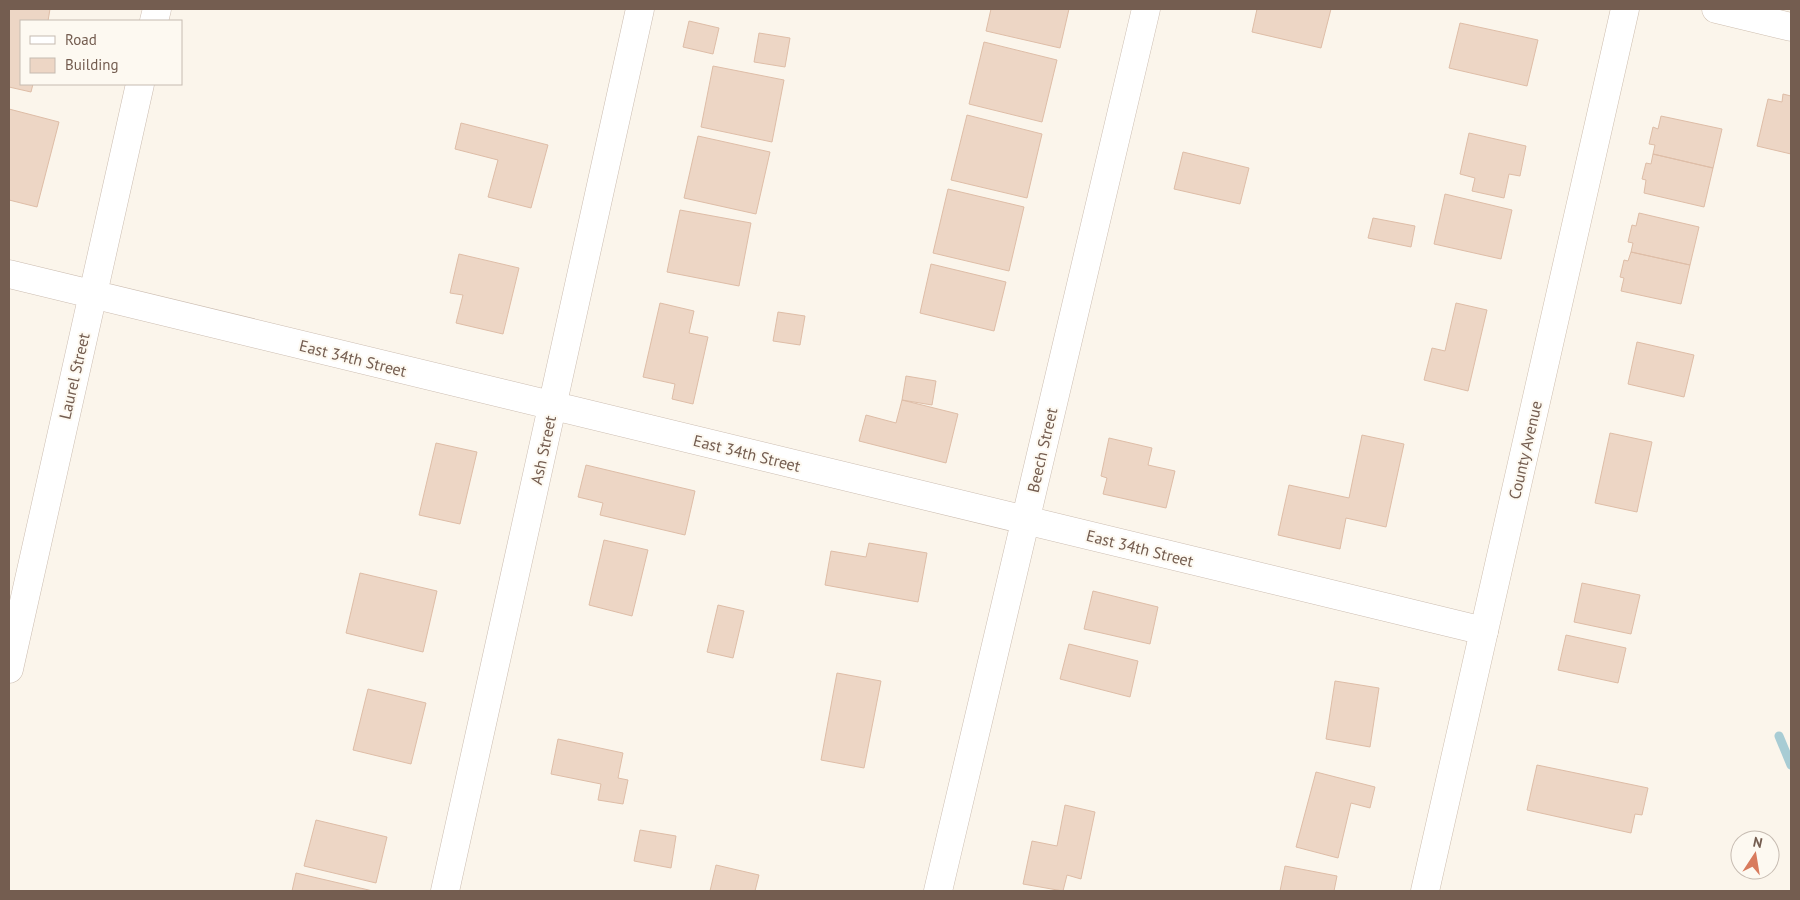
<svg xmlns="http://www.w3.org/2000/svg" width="1800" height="900" font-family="'PT Sans',sans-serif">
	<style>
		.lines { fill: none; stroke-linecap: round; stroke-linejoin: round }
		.stream { stroke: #a8ccd4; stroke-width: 9 }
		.building { fill: #edd6c5; stroke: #debda7 }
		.street-casing { stroke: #ccbdb1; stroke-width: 29 }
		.secondary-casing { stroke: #cebeaf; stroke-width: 29 }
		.street { stroke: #fff; stroke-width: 28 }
		.secondary { stroke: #fff; stroke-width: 28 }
		.labels { text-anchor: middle; stroke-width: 4; stroke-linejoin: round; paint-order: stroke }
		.street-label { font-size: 16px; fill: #745d50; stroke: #fdf9f1 }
	</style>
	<rect width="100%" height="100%" fill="#fbf5eb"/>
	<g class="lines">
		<path class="stream" d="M1779,736l12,29"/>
	</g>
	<path class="building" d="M9,9h41l-2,12h-27v63h12l-2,8 -22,-5z
		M991,9h78l-9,39 -74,-17z
		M1257,9h74l-10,39 -69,-16z
		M689,21l30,7 -6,26 -30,-7z
		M1460,23l78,17 -11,46 -78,-18z
		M759,33l31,5 -5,29 -31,-5z
		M984,42l73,18 -15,62 -73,-18z
		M713,66l71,14 -12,62 -71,-15z
		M1783,94l8,2v58l-34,-8 11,-47 14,3z
		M9,109l50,13 -22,85 -28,-7z
		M967,115l75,19 -15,64 -76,-18z
		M1661,116l61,13 -9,39 -60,-14 2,-9 -6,-1 4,-17 5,2z
		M461,123l87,22 -17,63 -43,-11 10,-37 -43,-11z
		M1469,133l57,13 -6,30 -11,-2 -5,24 -32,-7 3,-13 -15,-4z
		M698,136l72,16 -14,62 -72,-16z
		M1183,152l66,16 -9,36 -66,-15z
		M1653,154l60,14 -9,39 -60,-14 2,-13 -4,-1 4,-16 5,1z
		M948,189l76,18 -15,64 -76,-18z
		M1445,194l67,16 -11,49 -67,-15z
		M680,210l71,13 -12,63 -72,-14z
		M1639,213l60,14 -9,38 -59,-13 2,-9 -5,-1 4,-17 4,1z
		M1373,218l42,8 -4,21 -43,-9z
		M1631,252l59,13 -9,39 -60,-13 3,-13 -4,-1 4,-17 4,1z
		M459,254l60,14 -16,66 -47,-11 7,-28 -13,-2z
		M931,264l75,18 -12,49 -74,-18z
		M660,303l34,8 -5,22 19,4 -15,67 -21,-5 3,-15 -32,-7z
		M1456,303l31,7 -19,81 -44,-11 8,-32 13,3z
		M778,312l27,4 -5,29 -27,-4z
		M1637,342l57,13 -10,42 -56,-13z
		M906,376l30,5 -4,24 -30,-5z
		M902,400l56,14 -12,49 -87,-22 7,-26 30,8z
		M1610,433l42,9 -15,70 -42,-9z
		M1362,435l42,9 -18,83 -40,-9 -6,31 -62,-14 11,-50 60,13z
		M1109,438l43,10 -4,17 27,6 -9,37 -63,-14 4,-16 -6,-2z
		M436,443l41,9 -17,72 -41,-9z
		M586,465l109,26 -10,44 -85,-20 3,-12 -25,-6z
		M604,540l44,10 -16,66 -43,-11z
		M869,543l58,10 -9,49 -93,-17 6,-34 35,6z
		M360,573l77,18 -14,61 -77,-19z
		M1582,583l58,12 -9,39 -57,-12z
		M1093,591l65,16 -8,37 -66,-15z
		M718,605l26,6 -11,47 -26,-6z
		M1566,635l60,13 -8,35 -60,-13z
		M1069,644l69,17 -8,36 -70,-18z
		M837,673l44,8 -17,87 -43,-8z
		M1335,681l44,7 -9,59 -44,-8z
		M368,689l58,14 -15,61 -58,-14z
		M558,739l65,14 -5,25 10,2 -5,24 -25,-4 3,-16 -50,-10z
		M1537,765l111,23 -6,27 -7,-1 -4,19 -104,-23z
		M1316,772l59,15 -5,21 -19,-5 -13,55 -42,-11z
		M1065,805l30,7 -14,67 -14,-4 -4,16 -40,-7 9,-43 25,5z
		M316,820l71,17 -11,46 -72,-17z
		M640,830l36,6 -5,32 -37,-7z
		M716,865l43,10 -4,16h-45z
		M1285,866l52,10 -3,15h-54z
		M296,873l77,18h-81z"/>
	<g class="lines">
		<g class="street-casing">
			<path id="street" d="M154,21l3,-12
				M9,274l1475,357
				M9,669l131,-585
				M445,891l195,-882
				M938,891l208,-882"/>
		</g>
		<g class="secondary-casing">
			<path id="secondary" d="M1716,9l75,18
				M1425,891l200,-882"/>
		</g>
		<use href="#street" class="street"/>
		<use href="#secondary" class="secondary"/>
	</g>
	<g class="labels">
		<g class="street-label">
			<text transform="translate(353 358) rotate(14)" y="6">East 34th Street</text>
			<text transform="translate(74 376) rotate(-77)" y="6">Laurel Street</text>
			<text transform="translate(543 450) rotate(-78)" y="6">Ash Street</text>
			<text transform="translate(1042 450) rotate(-77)" y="6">Beech Street</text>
			<text transform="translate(1525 450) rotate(-77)" y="6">County Avenue</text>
			<text transform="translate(747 453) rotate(14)" y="6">East 34th Street</text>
			<text transform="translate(1140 548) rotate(14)" y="6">East 34th Street</text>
		</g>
	</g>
	<rect width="1800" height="900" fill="none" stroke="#745d50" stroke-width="20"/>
	<rect x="20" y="20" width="162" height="65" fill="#fdf9f1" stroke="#c6bbb1"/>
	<rect x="30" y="36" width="25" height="8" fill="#ffffff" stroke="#c6bbb1"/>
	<text x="65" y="45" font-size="15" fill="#745d50">Road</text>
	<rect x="30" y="58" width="25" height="15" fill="#edd6c5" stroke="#c6bbb1"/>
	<text x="65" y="70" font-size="15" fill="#745d50">Building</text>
	<g transform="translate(1755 855) rotate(12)"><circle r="24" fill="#fdf9f1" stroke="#c6bbb1"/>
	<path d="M0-4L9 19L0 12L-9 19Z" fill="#d87b5d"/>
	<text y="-8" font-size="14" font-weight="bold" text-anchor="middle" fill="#745d50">N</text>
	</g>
</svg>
